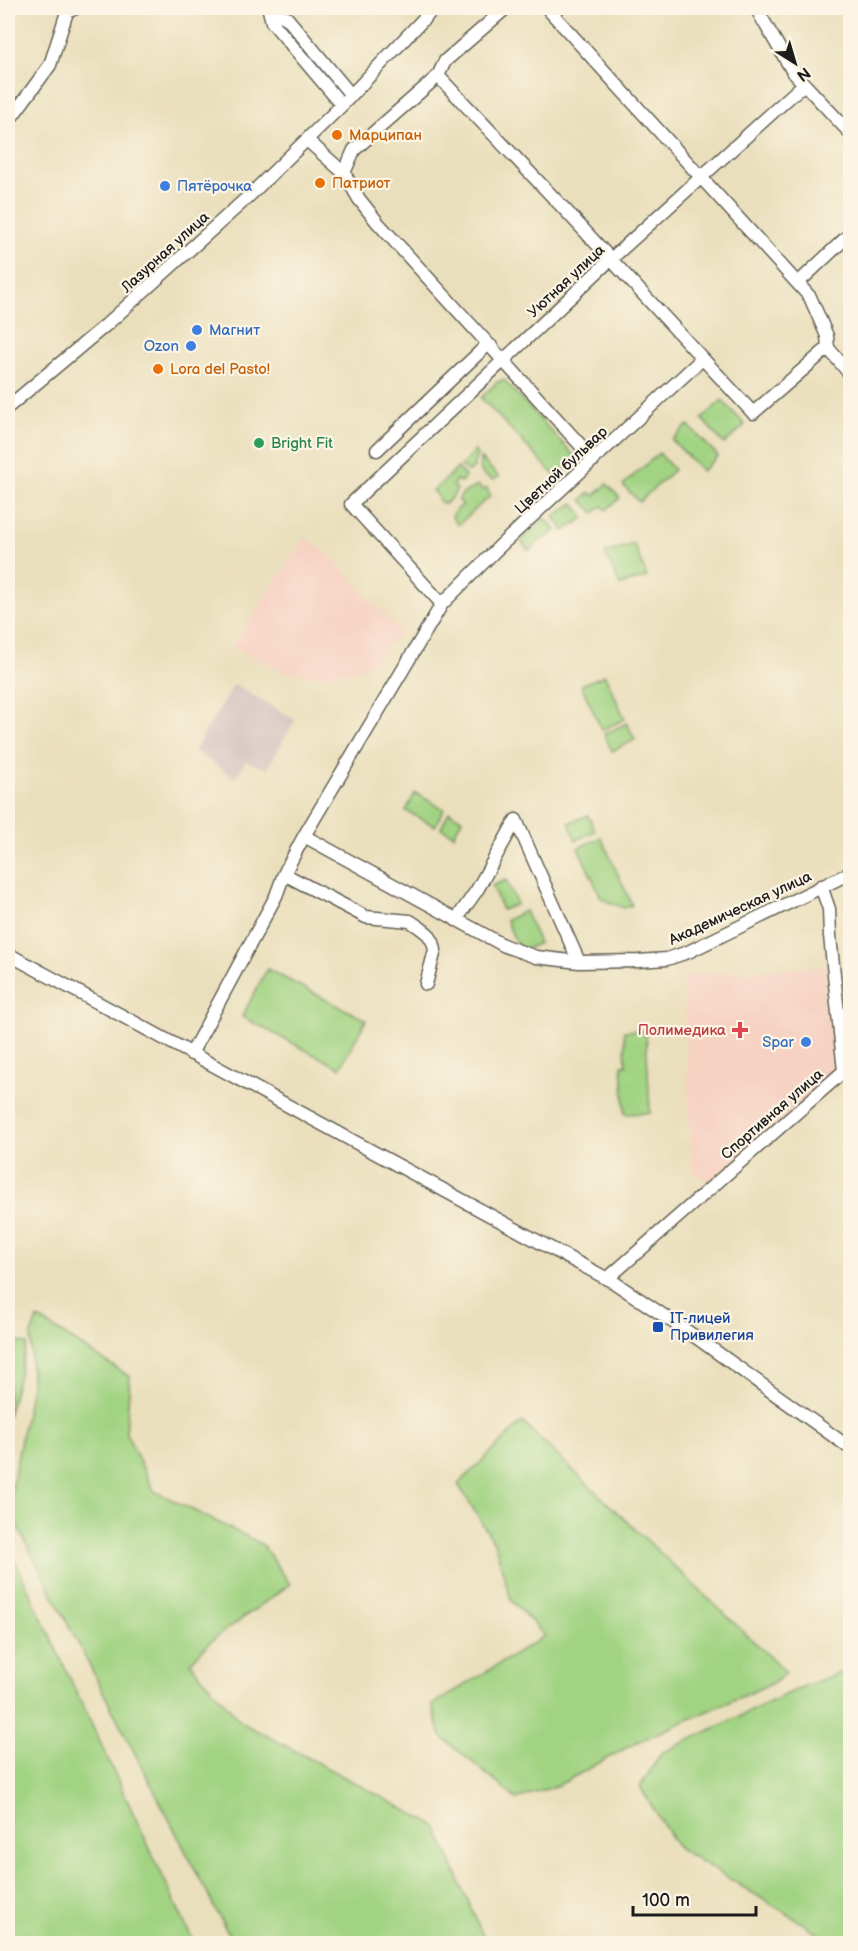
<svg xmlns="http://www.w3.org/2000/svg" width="858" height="1951" font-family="'Balsamiq Sans',sans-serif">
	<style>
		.built { fill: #f6d2c3 }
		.industrial { fill: #d1bfbd }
		.green { fill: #a1d382; stroke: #5e784f; stroke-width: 1.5 }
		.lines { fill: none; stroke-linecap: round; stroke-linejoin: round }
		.minor-casing { stroke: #646054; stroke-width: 15 }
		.minor { stroke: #fff; stroke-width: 12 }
		.food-dot { fill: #e8710a; stroke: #fcf5e5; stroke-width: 2 }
		.shop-dot { fill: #3f7fe0; stroke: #fcf5e5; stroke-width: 2 }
		.leisure-dot { fill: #2e9e5b; stroke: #fcf5e5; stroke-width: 2 }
		.health-dot { fill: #e0444e; stroke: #fcf5e5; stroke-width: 2 }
		.transit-dot { fill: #1a4fb4; stroke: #fcf5e5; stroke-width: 2 }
		.labels { text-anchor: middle; stroke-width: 4.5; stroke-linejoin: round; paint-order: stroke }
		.food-label { font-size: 15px; fill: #c56008; stroke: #fcf5e5; text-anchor: start }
		.shop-label { font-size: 15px; fill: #366cbe; stroke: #fcf5e5; text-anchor: start }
		.street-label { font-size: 15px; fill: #1c1c1c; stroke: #fcf5e5 }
		.leisure-label { font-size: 15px; fill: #27864d; stroke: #fcf5e5; text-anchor: start }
		.health-label { font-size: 15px; fill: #be3a42; stroke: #fcf5e5; text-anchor: end }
		.transit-label { font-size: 15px; fill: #164399; stroke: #fcf5e5; text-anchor: start }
	</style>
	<rect width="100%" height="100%" fill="#fcf5e5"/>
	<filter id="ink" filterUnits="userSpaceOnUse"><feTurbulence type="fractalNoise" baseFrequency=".0167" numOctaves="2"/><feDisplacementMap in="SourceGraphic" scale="12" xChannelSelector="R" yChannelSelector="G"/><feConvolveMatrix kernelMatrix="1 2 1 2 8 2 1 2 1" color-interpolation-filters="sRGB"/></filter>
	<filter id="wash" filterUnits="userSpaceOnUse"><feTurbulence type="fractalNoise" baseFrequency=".008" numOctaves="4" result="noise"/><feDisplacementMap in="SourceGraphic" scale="24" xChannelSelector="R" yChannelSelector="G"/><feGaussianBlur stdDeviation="1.35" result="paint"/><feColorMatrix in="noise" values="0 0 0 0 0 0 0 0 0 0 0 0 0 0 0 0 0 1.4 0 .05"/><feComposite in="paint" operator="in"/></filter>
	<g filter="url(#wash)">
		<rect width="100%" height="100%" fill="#eadfbc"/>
		<path class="built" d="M305,537l20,14 77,82 -34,33 -18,6 -27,5 -36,-5 -56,-24z
			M828,966l5,110 -125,106 -16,-11 -9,-196z"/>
		<path class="industrial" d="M234,684l61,36 -28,49 -21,-8 -11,17 -41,-27z"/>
		<path class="green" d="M504,380l74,80 -21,18 -76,-80 16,-16z
			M722,400l23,25 -21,19 -22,-25z
			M688,425l30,31 -16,15 -30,-31z
			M475,451l2,4 -3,8v5l-5,4 -8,-6z
			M659,453l15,17 -35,32 -16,-17z
			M480,458l19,19 -6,3c-11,-4 -15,-10 -13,-22z
			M458,468l7,8 -4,6 -5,-2 -3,6 4,3 -4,7 -8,8 -5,-2 -4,-9 -4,-2z
			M607,484l13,14 -14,12 -4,-4 -8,7 -12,-13 8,-8 4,4z
			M478,485l4,5 5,-2 3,8 -32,29 -6,-8 4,-8 7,-4 -2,-3 -3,-1 4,-7z
			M574,503l10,15 -20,13 -10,-15z
			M545,518l11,12 -10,8h-3l-14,13 -9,-11z
			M634,544l13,33 -27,8 -15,-32z
			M605,675l20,44 -23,11 -21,-45z
			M627,723l8,17 -23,11 -8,-17z
			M415,793l29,16 -9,17 -29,-15z
			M449,812l13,7 -8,16 -13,-7z
			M588,815l7,16 -19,9 -7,-17z
			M601,837l31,68 -8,3 -22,-9 -24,-51z
			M506,880l11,24 -15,6 -10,-24z
			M525,911l14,32 -19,9 -14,-32z
			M267,969l99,51 -26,48 -98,-51z
			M646,1030l4,83 -25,1 -3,-49h4l-2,-34z
			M38,1318l92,59 -4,56 28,58 108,53 28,40 -79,57 -21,22 51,59 195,104 50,117h-253l-225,-435 23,-122v-52z
			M8,1339l19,5 -19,72z
			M522,1422l264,250 -9,9 -142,62 -76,42 -43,14 -75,-63 -9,-31 113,-69 -34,-36 -16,-56 -37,-60z
			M8,1546l186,397h-186z
			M850,1669v274h-15l-158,-96 -37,-60 21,-34 141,-66z"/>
	</g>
	<g filter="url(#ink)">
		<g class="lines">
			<g class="minor-casing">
				<path id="minor" d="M506,8l-61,53 -7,15 -84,74 -10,23 15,26 19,24 216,237
					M547,8l263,289 17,39 1,12 22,26
					M756,8l37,64 57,61
					M438,76l131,138 184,199 75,-65
					M342,105l-70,-83 -3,-12 18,8 64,77
					M8,122l42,-57 17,-53 9,-4
					M307,140l37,33
					M798,283l52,-49
					M702,359l-202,187 -58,58 -138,232 201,110 31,11 43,5 59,-1 29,-2 21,-7 162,-79
					M8,407l98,-82 142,-128 91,-89 95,-100
					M377,450l108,-103 6,-1
					M442,604l-91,-100 260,-245 193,-175
					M516,820l63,142
					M284,874l82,43 44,4 9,6 9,7 5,8 2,8 -9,34
					M456,920l21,-30 39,-70
					M8,954l607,329 82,55 153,110
					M191,1054l85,-158 8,-22 20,-38
					M607,1279l237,-208 -14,-135 -1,-27 -8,-23"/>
			</g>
			<use href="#minor" class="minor"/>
		</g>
	</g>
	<g class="food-dot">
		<circle cx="337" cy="135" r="6"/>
		<circle cx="320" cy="183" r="6"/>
		<circle cx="158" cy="369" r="6"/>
	</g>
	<g class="shop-dot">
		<circle cx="165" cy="186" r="6"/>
		<circle cx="197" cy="330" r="6"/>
		<circle cx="191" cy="346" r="6"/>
		<circle cx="806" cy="1042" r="6"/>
	</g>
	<circle class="leisure-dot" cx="259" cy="443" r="6"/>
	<path class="health-dot" d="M737 1021h6v6h6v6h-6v6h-6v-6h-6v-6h6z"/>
	<rect class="transit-dot" x="652" y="1321" width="12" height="12" rx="3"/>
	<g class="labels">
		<g class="food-label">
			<text x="349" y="140">Марципан</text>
			<text x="332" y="188">Патриот</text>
			<text x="170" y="374">Lora del Pasto!</text>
		</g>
		<g class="shop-label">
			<text x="177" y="191">Пятёрочка</text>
			<text x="209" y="335">Магнит</text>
			<text x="179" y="351" text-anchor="end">Ozon</text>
			<text x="794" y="1047" text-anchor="end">Spar</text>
		</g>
		<g class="street-label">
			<text transform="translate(165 252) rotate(-42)" y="5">Лазурная улица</text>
			<text transform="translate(566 281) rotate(-43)" y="5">Уютная улица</text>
			<text transform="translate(561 470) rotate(-43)" y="5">Цветной бульвар</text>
			<text transform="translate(740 908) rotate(-25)" y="5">Академическая улица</text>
			<text transform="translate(772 1114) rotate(-41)" y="5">Спортивная улица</text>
		</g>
		<g class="leisure-label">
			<text x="271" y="448">Bright Fit</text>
		</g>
		<g class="health-label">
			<text x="726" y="1035">Полимедика</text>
		</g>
		<g class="transit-label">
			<text x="670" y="1323">IT-лицей<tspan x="670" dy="17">Привилегия</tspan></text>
		</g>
	</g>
	<rect width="858" height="1951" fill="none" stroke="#fcf5e5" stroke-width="30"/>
	<g transform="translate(795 63) rotate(143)" stroke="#fcf5e5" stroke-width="4.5" paint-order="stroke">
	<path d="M0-4.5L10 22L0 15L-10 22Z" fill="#1c1c1c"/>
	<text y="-9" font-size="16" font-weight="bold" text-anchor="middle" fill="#1c1c1c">N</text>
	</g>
	<path d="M633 1906v9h123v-9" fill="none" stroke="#1c1c1c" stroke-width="3"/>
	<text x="642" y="1906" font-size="18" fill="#1c1c1c" stroke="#fcf5e5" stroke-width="4.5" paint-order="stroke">100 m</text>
</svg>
